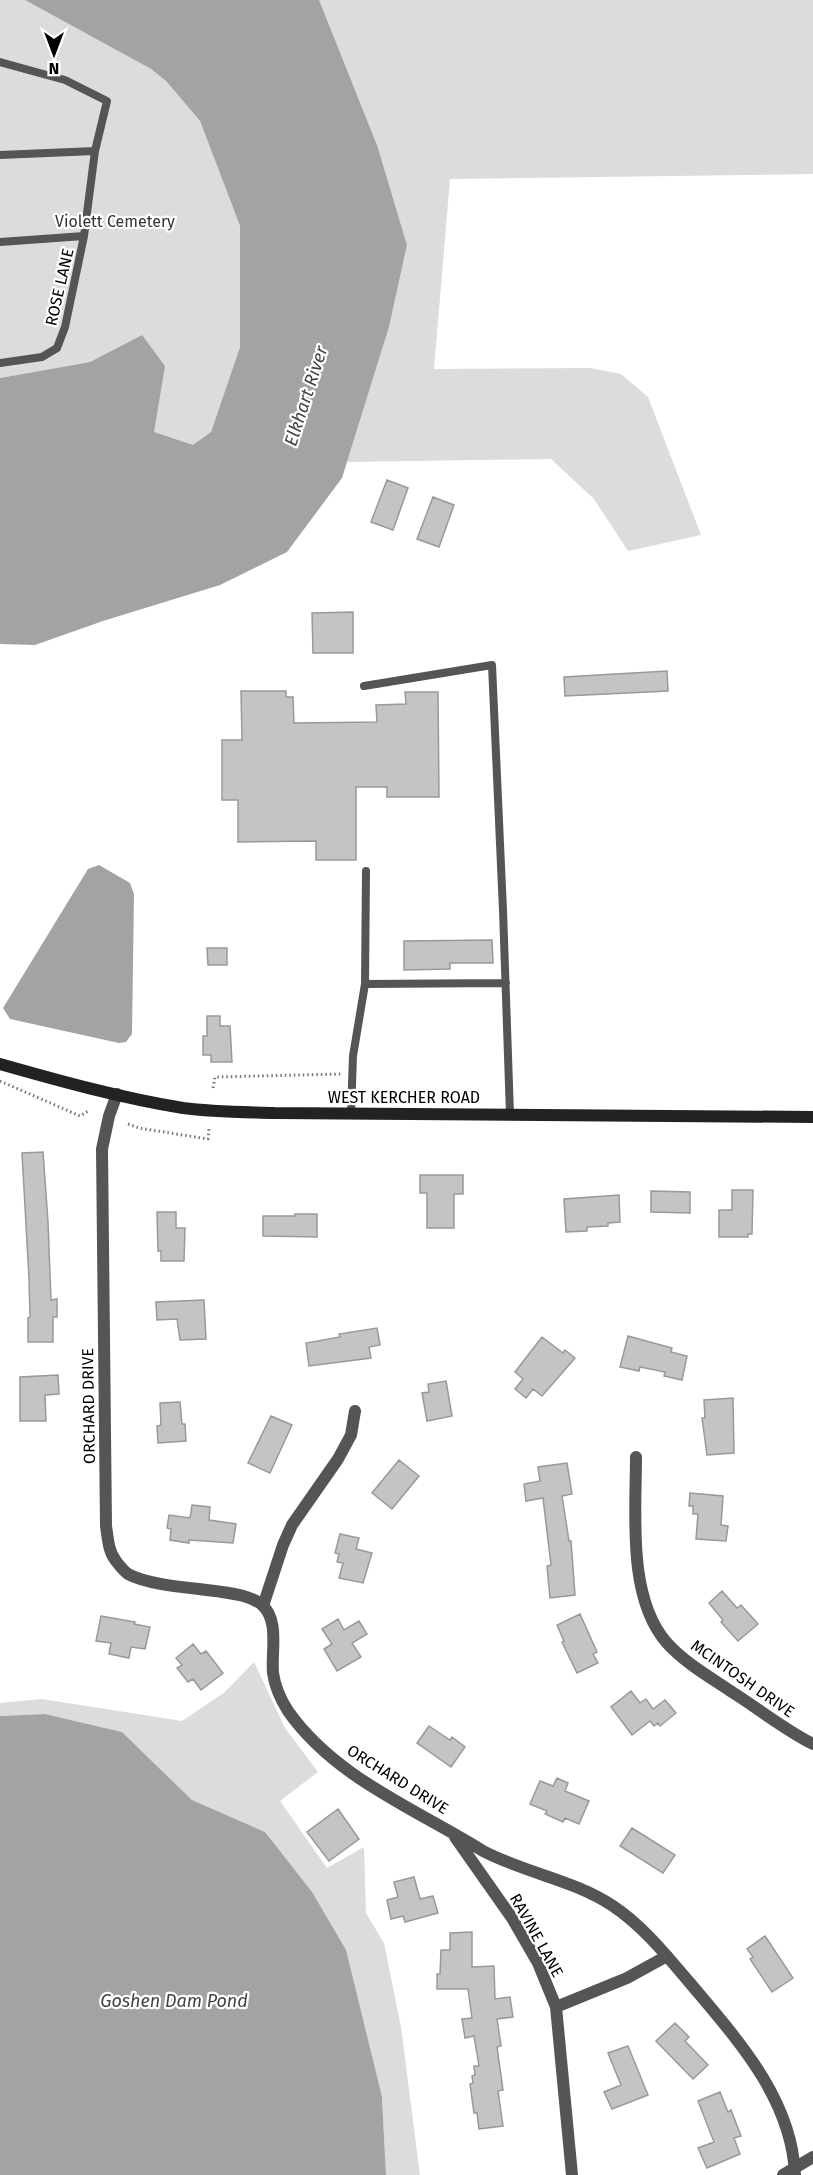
<svg xmlns="http://www.w3.org/2000/svg" width="813" height="2175" font-family="'Fira Sans',sans-serif">
	<style>
		.green { fill: #dcdcdc }
		.water { fill: #a3a3a3 }
		.building { fill: #c4c4c4; stroke: #999; stroke-width: 1.5 }
		.lines { fill: none; stroke-linecap: round; stroke-linejoin: round }
		.path { stroke: #777; stroke-width: 3; stroke-dasharray: 1.5 3; stroke-linecap: butt }
		.service { stroke: #555; stroke-width: 8 }
		.minor { stroke: #555; stroke-width: 12 }
		.secondary { stroke: #222; stroke-width: 12 }
		.labels { text-anchor: middle; stroke-width: 4.5; stroke-linejoin: round; paint-order: stroke }
		.park-label { font-size: 16px; fill: #333; stroke: #fff }
		.street-label { font-size: 16px; fill: #000; stroke: #fff }
		.water-label { font-size: 18px; font-style: italic; fill: #444; stroke: #fff }
	</style>
	<rect width="100%" height="100%" fill="#fff"/>
	<path class="green" d="M0,0h25l126,69 15,12 34,40 40,105v121l-29,85 -49,66 -20,-163 -52,27 -90,16z
		M229,0h584v174l-363,5 -16,190 157,-1 30,6 27,23 53,138 -73,16 -34,-52 -43,-40 -204,3 42,-135 18,-82 -29,-97z
		M254,1662l31,66 33,44 -38,29 47,67 37,-21 2,66 18,30 17,84 19,148h-34l-4,-78 -117,-265 -73,-32 -70,-68 -77,-18 -45,2v-13l42,-4 140,22 43,-29z"/>
	<path class="water" d="M25,0h294l59,148 29,97 -18,82 -47,151 -55,74 -67,33 -117,36 -68,24 -35,-1v-266l90,-16 52,-27 23,31 -11,66 39,13 18,-13 29,-85v-121l-40,-105 -34,-40 -15,-12z
		M99,865l31,18 4,11 -2,140 -6,8 -7,1 -109,-24 -7,-11 85,-139z
		M45,1714l77,18 70,68 73,32 47,60 34,58 36,147 4,78h-386v-459z"/>
	<path class="building" d="M387,480l21,8 -15,42 -22,-8z
		M433,497l21,8 -15,42 -22,-8z
		M353,612v41h-40l-1,-40z
		M667,671l1,20 -103,5 -1,-19z
		M241,691h45v6h7l1,26 83,-1 -1,-17 30,-1 -1,-12h33l1,105h-52v-10h-31v73h-40v-19l-78,1v-42h-16v-60h20z
		M492,940l1,23h-43v6l-46,1v-29z
		M207,948h20v17h-19z
		M207,1016h13v10h10l2,36h-21v-7h-8v-19h4z
		M43,1152l5,70 3,78 6,-1v18h-4v25h-25v-24l2,-1 -1,-39 -7,-125z
		M420,1175h43v19h-9v34h-27v-35h-7z
		M732,1190h21l-1,44h-4v3h-29v-27h13z
		M651,1191l39,1v21l-39,-1z
		M619,1195l1,27 -12,1v3l-21,1v4l-21,1 -2,-33z
		M157,1212h19v16h9l-1,33h-23v-10h-3z
		M295,1214h22v23l-54,-1v-20h32z
		M204,1300l2,39 -26,1 -3,-21 -20,1 -1,-18z
		M377,1328l3,17 -11,2 2,11 -62,8 -3,-23 34,-6 -1,-3z
		M628,1336l44,12 -1,4 16,4 -5,24 -18,-4 1,-4 -25,-5 -1,4 -19,-4z
		M542,1337l21,16 2,-3 10,8 -33,38 -9,-7 -7,9 -11,-9 8,-10 -8,-7z
		M58,1375l1,19 -14,1 1,26h-26v-44z
		M446,1381l6,35 -25,5 -5,-28 7,-1 -1,-8z
		M733,1398l1,55 -27,2 -5,-37h3l-1,-18z
		M180,1402l2,22h3l1,17 -28,2 -1,-17 4,-1 -1,-22z
		M271,1416l21,9 -22,48 -22,-10z
		M399,1460l20,16 -27,33 -20,-16z
		M567,1463l5,31 -10,2 7,45h2l4,54 -25,3 -3,-32 4,-1 -8,-67 -17,3 -2,-17 16,-3 -2,-14z
		M690,1493l33,3 -2,29 7,1 -2,15 -30,-2 2,-25h-5v-8h-4z
		M192,1505l18,2 -1,13 27,4 -3,19 -44,-3v3l-19,-3 1,-11 -4,-1 2,-13 21,3z
		M340,1534l19,4 -3,11 16,4 -9,30 -24,-5 4,-15 -6,-1 2,-8 -4,-1z
		M722,1591l15,17 4,-3 17,19 -20,17 -17,-19 2,-2 -14,-17z
		M580,1614l17,38 -4,2 5,9 -21,10 -15,-31 2,-1 -7,-16z
		M101,1616l34,6 -1,2 16,3 -5,22 -14,-2 -2,11 -20,-4 2,-11 -15,-2z
		M338,1619l6,11 15,-9 8,13 -15,9 9,14 -24,14 -13,-22 8,-5 -10,-15z
		M193,1644l8,10 5,-3 17,22 -22,17 -8,-11 -5,3 -11,-14 5,-3 -6,-7z
		M631,1691l9,12 6,-4 7,10 12,-9 11,13 -16,13 -2,-3 -4,3 -4,-5 -18,14 -21,-28z
		M429,1726l21,14 2,-3 13,10 -14,20 -34,-24z
		M557,1778l11,5 -3,8 24,10 -10,23 -14,-6 -2,4 -18,-8 2,-3 -17,-7 10,-23 13,5z
		M338,1809l21,30 -30,22 -22,-29z
		M632,1828l43,27 -12,18 -43,-27z
		M414,1877l6,22 13,-3 5,17 -33,9 -2,-6 -12,3 -4,-19 11,-3 -4,-15z
		M472,1932v35l22,-1 1,33 15,-2 3,20 -16,2 4,27 -4,1 6,43 -5,1 5,35 -24,3 -2,-16h-3l-4,-29 3,-1 -1,-7 3,-1 -1,-9h5l-5,-30 -9,2 -3,-19 10,-1 -4,-29h-31v-15h3l1,-24h9v-17z
		M765,1936l28,42 -21,14 -22,-33 3,-2 -6,-8z
		M675,2023l14,14 -4,4 23,24 -15,14 -37,-38z
		M628,2046l20,49 -36,14 -8,-17 17,-7 -13,-32z
		M720,2092l8,20 3,-2 10,26 -7,2 6,16 -33,14 -9,-20 16,-6 -16,-41z"/>
	<g class="lines">
		<path class="path" d="M0,1081l80,35 10,-6
			M213,1088l2,-11 127,-3
			M128,1124l11,4 69,11 1,-10"/>
		<path class="service" d="M0,62l65,18 42,21 -12,50 -11,85 -19,91 -8,21 -15,9 -42,6
			M0,155l95,-4
			M0,242l84,-6
			M364,686l128,-21 11,245 7,204
			M365,984l141,-1
			M351,1113l2,-57 12,-72 1,-113"/>
		<path class="minor" d="M117,1094l-8,22 -7,33 4,377c2,12 2,25 10,35 3,4 8,10 12,13 22,12 69,14 94,18 14,2 28,4 39,12 19,15 10,48 12,69 2,14 8,27 15,38 47,67 128,98 195,140 42,22 91,29 130,55 30,20 53,49 77,77 46,55 102,115 105,192
			M636,1457c0,56 -9,141 31,186 18,20 43,34 65,49 27,17 53,38 81,52
			M263,1606l20,-61 9,-20 46,-66 13,-24 4,-24
			M455,1837l57,81 26,45 18,44 16,168
			M556,2007l71,-29 40,-22
			M783,2175l30,-18"/>
		<path class="secondary" d="M0,1064c60,17 121,34 183,44 30,4 61,4 91,5l539,4"/>
	</g>
	<g class="labels">
		<g class="park-label">
			<text x="115" y="227">Violett Cemetery</text>
		</g>
		<g class="street-label">
			<text transform="translate(59 287) rotate(-77)" y="6">ROSE LANE</text>
			<text x="404" y="1103">WEST KERCHER ROAD</text>
			<text transform="translate(88 1406) rotate(-91)" y="6">ORCHARD DRIVE</text>
			<text transform="translate(743 1678) rotate(35)" y="6">MCINTOSH DRIVE</text>
			<text transform="translate(398 1779) rotate(32)" y="6">ORCHARD DRIVE</text>
			<text transform="translate(537 1935) rotate(61)" y="6">RAVINE LANE</text>
		</g>
		<g class="water-label">
			<text transform="translate(306 396) rotate(-72)" y="6">Elkhart River</text>
			<text x="174" y="2007">Goshen Dam Pond</text>
		</g>
	</g>
	<g transform="translate(54 54) rotate(180)" stroke="#ffffff" stroke-width="4.5" paint-order="stroke">
	<path d="M0-4.5L10 22L0 15L-10 22Z" fill="#000000"/>
	<text y="-9" font-size="16" font-weight="bold" text-anchor="middle" fill="#000000">N</text>
	</g>
</svg>
